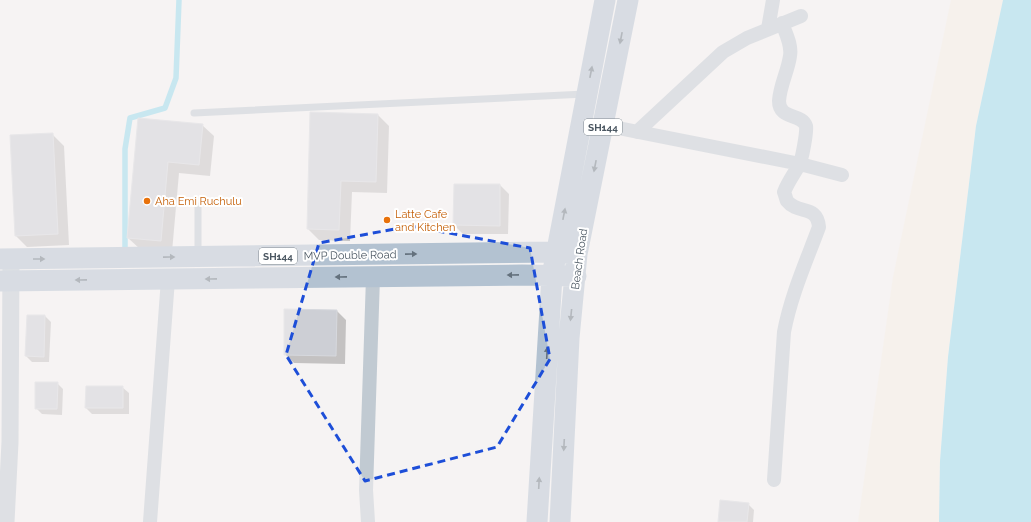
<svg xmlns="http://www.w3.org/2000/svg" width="1031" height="522" font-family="Raleway,sans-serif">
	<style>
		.sand { fill: #f5f0e5 }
		.water { fill: #90daee }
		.shadow { fill: #0003 }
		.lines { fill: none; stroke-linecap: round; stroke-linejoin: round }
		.stream { stroke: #90daee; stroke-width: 5.5 }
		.building { fill: #cdcfd5; stroke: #d7d9de }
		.service { stroke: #c1cad2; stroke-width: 7 }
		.minor { stroke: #c1cad2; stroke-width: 14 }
		.tertiary { stroke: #c1cad2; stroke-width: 17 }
		.primary { stroke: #b3c2d1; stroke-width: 21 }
		.oneway { fill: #64717d }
		.marked { fill: none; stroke: #1d4ed8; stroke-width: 3; stroke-dasharray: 8 5; stroke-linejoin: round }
		.food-dot { fill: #e8710a; stroke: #fff; stroke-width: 1.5 }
		.labels { text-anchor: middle; stroke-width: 4; stroke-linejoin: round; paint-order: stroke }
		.shield { fill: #fff; stroke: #808990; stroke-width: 1 }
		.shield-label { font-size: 10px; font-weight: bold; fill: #4a5661 }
		.food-label { font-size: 11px; fill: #c56008; stroke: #fff; text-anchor: start }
		.street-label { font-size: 11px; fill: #4a5661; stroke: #fff }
	</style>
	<rect width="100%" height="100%" fill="#f5f3f3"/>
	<path class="sand" d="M951,0h52l-27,126 -28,231 -8,104 -1,61h-81l35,-245z"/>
	<path class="water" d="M1003,0h28v522h-92l1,-61 8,-104 28,-231z"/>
	<path class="shadow" d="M378,115l11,11 -2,67 -35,-1 -2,49 -31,-1 -11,-11z
		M139,119l63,6 12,11 -4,40 -31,-3 -7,79 -32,-3 -12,-11z
		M52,134l12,12 5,99 -42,2 -11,-11z
		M500,185l9,9 -1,40h-45l-9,-9z
		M337,311l9,9 -1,44 -51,-1 -9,-9z
		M45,316l6,6 -2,40h-17l-6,-6z
		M57,383l6,6 -1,26 -20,-1 -6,-6z
		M122,387l7,6v21h-37l-6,-6z
		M748,504l6,6 -1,12h-34z"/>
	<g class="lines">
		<path class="stream" d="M125,249v-100l5,-31 35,-10 11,-30 3,-78"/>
	</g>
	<path class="building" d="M310,112l68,2 -2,68 -35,-1 -2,49 -32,-1z
		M138,118l65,6 -4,41 -31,-3 -7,79 -34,-3z
		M53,133l5,101 -43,2 -5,-101z
		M454,184h46v42l-47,-1z
		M284,309l53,1 -1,46 -52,-1z
		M27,315h18l-1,42 -19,-1z
		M35,382h23l-1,27h-22z
		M86,386h37v22h-38z
		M720,500l29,3 -2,19h-29z"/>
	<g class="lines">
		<path class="service" d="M194,113l391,-19
			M198,255v-49"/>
		<path class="minor" d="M768,29l5,-29
			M603,125l197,39 42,11
			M637,132l86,-80 24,-14 54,-22
			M774,480l10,-148c7,-37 22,-70 35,-105 -2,-23 -21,-12 -32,-26 -1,-2 -2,-7 -3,-9 4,-10 10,-18 15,-27 3,-5 8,-33 7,-39 -4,-13 -27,-6 -27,-25 1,-16 9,-30 11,-45 2,-11 -4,-22 -8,-33
			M150,522l18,-243
			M368,522l-2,-32 7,-213"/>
		<path class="tertiary" d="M6,522l4,-80 1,-183"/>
		<path class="primary" d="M0,259l556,-7 21,2
			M0,281l522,-6 54,1
			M537,522l15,-246 53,-276
			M560,522l9,-184 8,-84 51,-254"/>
	</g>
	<defs><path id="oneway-solid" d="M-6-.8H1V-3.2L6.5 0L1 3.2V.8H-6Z"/></defs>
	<g class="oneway">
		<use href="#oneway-solid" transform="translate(621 38) rotate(101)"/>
		<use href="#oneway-solid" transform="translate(591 72) rotate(-79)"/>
		<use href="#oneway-solid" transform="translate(595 166) rotate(101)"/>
		<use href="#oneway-solid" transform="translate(564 214) rotate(-79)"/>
		<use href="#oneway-solid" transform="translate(411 254) rotate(-1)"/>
		<use href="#oneway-solid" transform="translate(169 257) rotate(-1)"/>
		<use href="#oneway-solid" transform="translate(39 259)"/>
		<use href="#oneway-solid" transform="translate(513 275) rotate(179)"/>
		<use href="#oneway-solid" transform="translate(341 277) rotate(179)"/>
		<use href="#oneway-solid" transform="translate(211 279) rotate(179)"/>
		<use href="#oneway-solid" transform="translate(81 280) rotate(179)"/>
		<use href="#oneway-solid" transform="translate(571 315) rotate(96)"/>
		<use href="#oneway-solid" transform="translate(547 353) rotate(-87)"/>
		<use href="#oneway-solid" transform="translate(564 445) rotate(93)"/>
		<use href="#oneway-solid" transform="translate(539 483) rotate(-87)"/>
	</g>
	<path d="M0 0H1031V522H0ZM411,226l119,22 20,111 -53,88 -132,34 -79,-126 33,-112z" fill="#f5f3f3" fill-opacity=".55" fill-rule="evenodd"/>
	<path class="marked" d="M411,226l119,22 20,111 -53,88 -132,34 -79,-126 33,-112z"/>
	<g class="food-dot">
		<circle cx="147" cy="201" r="4"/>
		<circle cx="387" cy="220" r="4"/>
	</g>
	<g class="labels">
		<g class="shield">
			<rect x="584" y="119" width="38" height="16" rx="3"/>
			<rect x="259" y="248" width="38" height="16" rx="3"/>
		</g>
		<g class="shield-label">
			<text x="603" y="131">SH144</text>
			<text x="278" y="260">SH144</text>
		</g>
		<g class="food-label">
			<text x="155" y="205">Aha Emi Ruchulu</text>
			<text x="395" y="218">Latte Cafe<tspan x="395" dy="13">and Kitchen</tspan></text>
		</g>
		<g class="street-label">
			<text transform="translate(350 255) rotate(-1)" y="4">MVP Double Road</text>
			<text transform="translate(579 259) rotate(-82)" y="4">Beach Road</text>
		</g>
	</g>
</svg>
